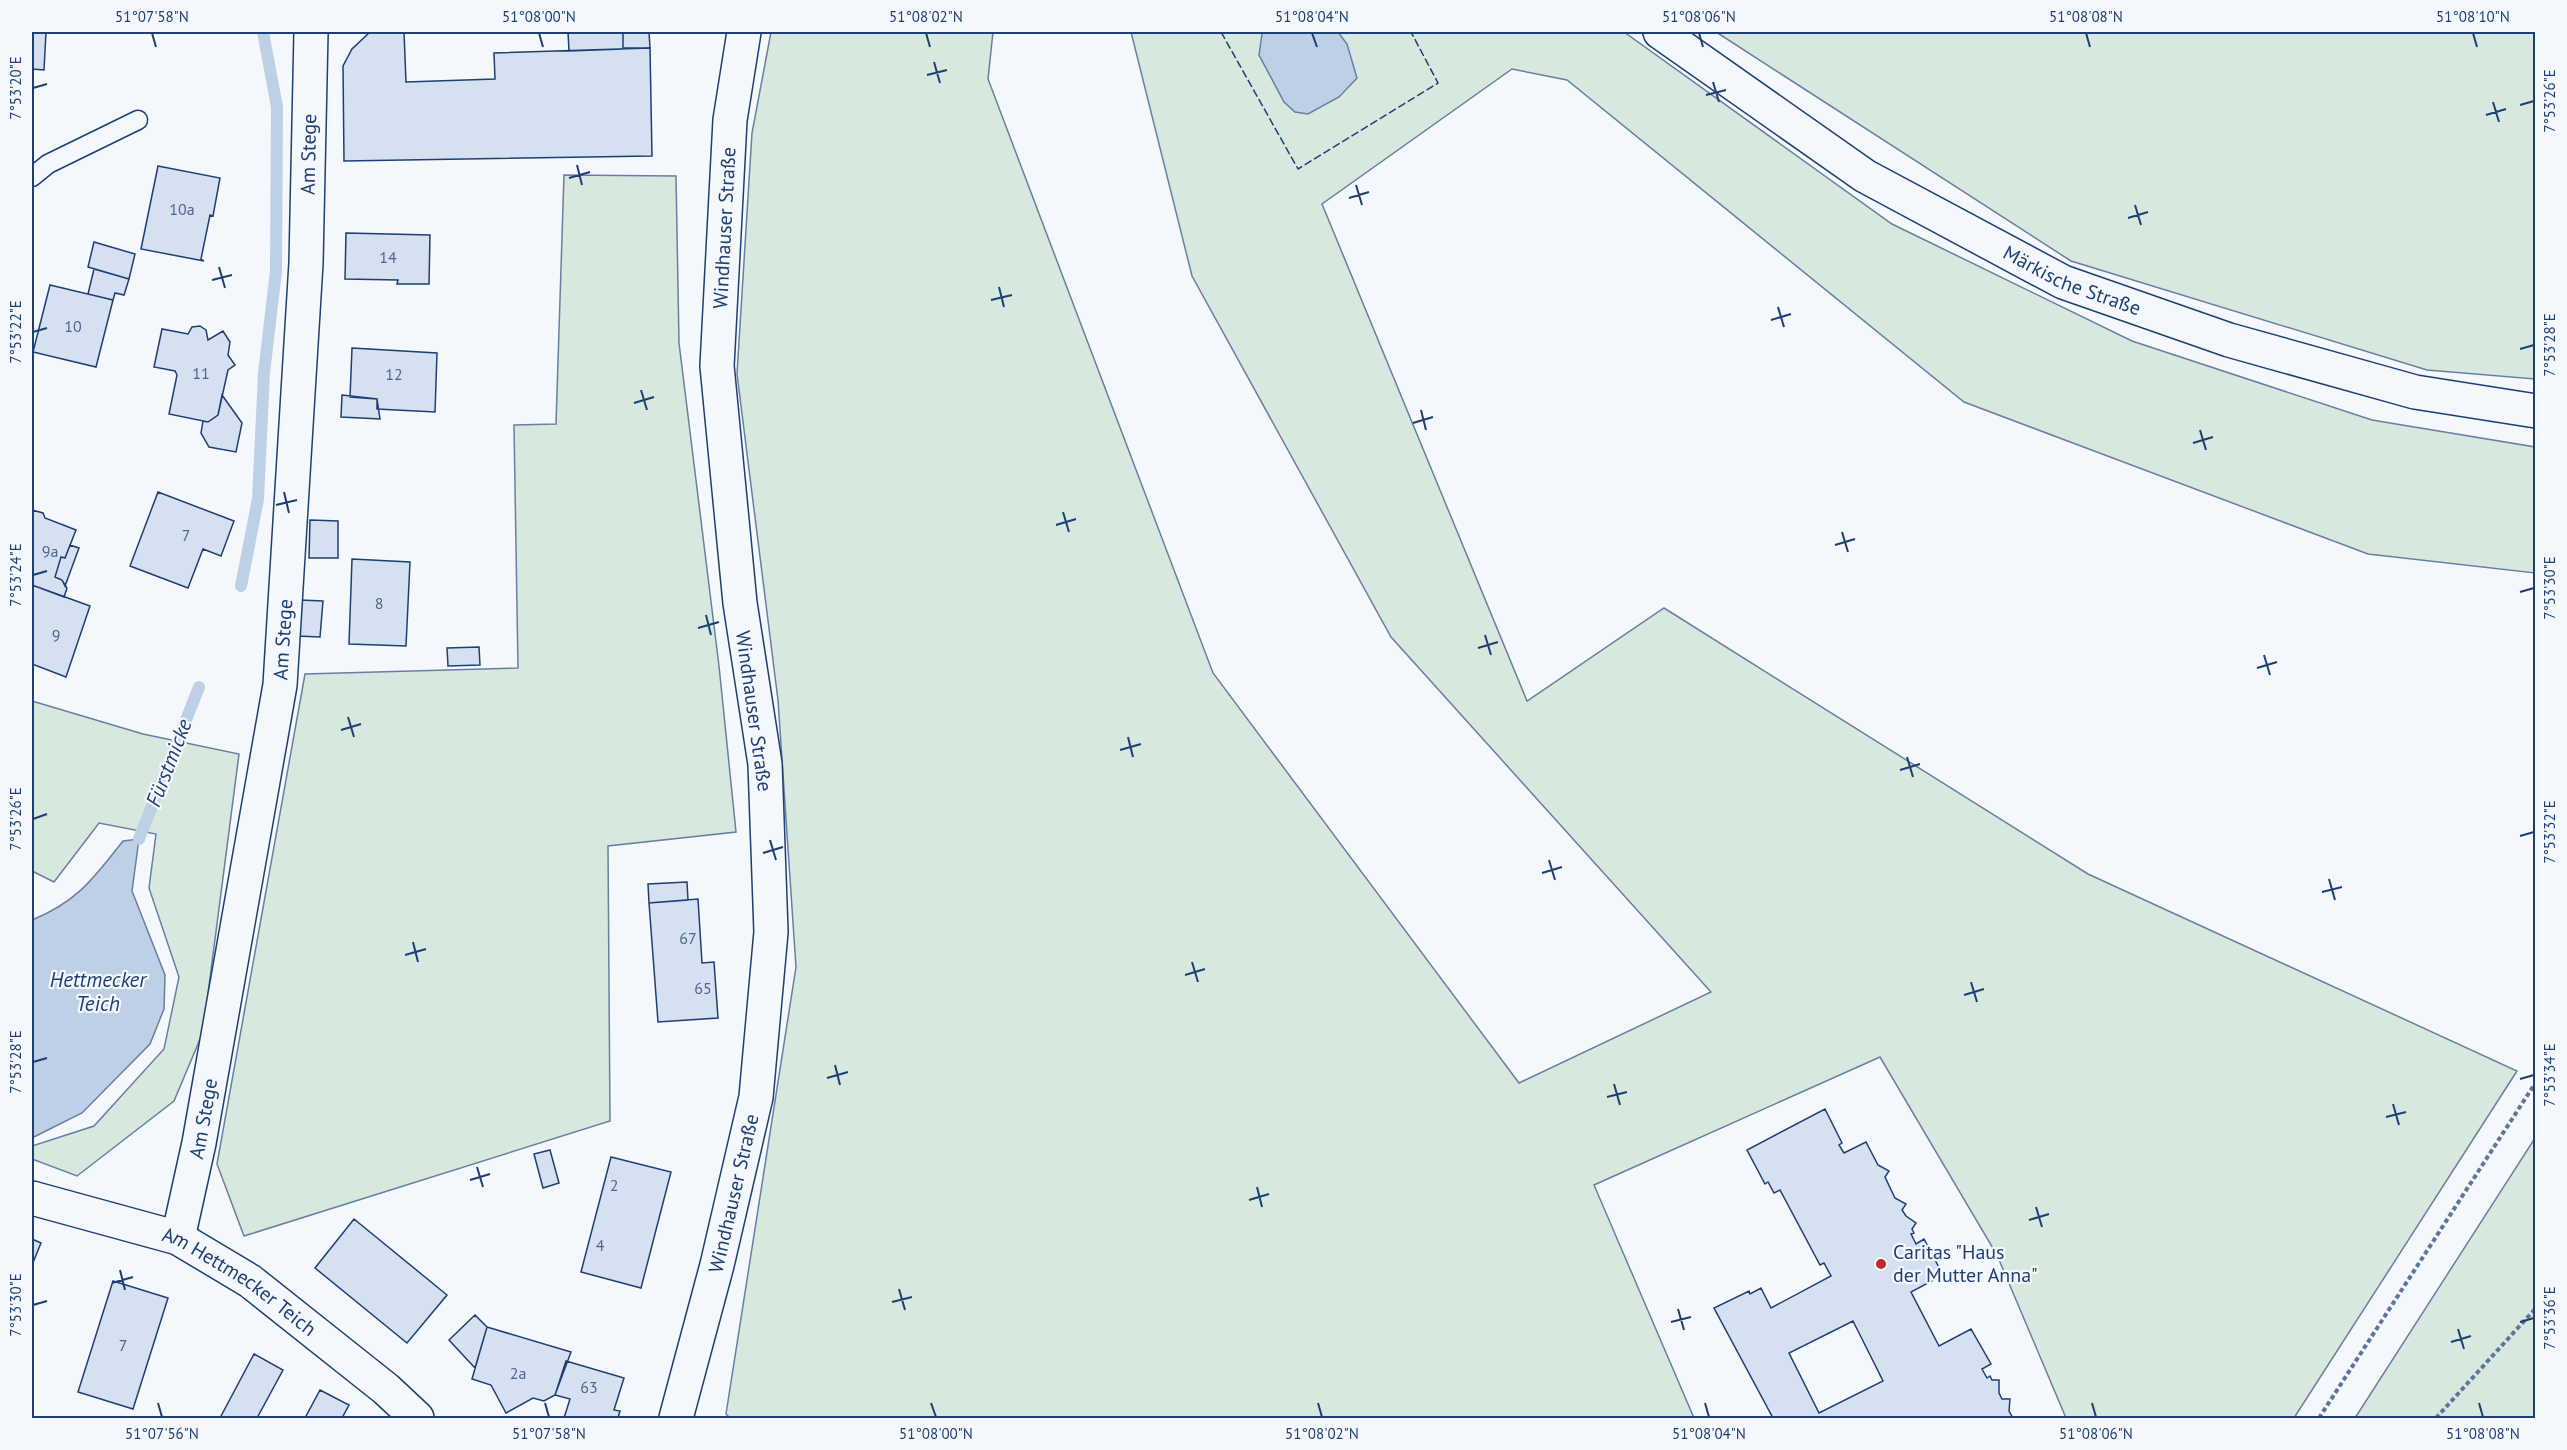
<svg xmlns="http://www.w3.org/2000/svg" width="2567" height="1450" font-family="'PT Sans',sans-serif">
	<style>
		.green { fill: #d7e8df; stroke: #687fa3; stroke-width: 1.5 }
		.water { fill: #bed0e5; stroke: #687fa3; stroke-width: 1.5 }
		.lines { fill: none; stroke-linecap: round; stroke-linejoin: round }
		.stream { stroke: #bed0e5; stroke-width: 12 }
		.building { fill: #d5e0f0; stroke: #1d3f73; stroke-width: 1.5; fill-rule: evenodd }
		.lane-casing { stroke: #1d3f73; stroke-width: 21 }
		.street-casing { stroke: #1d3f73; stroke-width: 36 }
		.secondary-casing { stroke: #1d3f73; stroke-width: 36 }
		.path { stroke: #5e769c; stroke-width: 4; stroke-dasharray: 4.5 3; stroke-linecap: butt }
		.lane { stroke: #f4f7fb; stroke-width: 18 }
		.street { stroke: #f4f7fb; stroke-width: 33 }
		.secondary { stroke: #f4f7fb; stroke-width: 33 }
		.fence { stroke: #1d3f73; stroke-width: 1.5; stroke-dasharray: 8 3; stroke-linecap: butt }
		.ticks { fill: none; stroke: #1d3f73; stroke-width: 2 }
		.poi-dot { fill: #c62828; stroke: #f4f7fb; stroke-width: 2 }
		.labels { text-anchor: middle; stroke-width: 4.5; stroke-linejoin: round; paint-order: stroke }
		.number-label { font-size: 16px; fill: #4b6792 }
		.street-label { font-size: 20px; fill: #1d3f73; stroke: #f4f7fb }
		.poi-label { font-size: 20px; fill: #1d3f73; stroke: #f4f7fb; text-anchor: start }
		.water-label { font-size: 21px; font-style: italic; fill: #1d3f73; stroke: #f4f7fb }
		.neatline { fill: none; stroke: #1d3f73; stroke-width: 2 }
		.ticks-label { font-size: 15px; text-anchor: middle; fill: #1d3f73 }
	</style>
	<rect width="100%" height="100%" fill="#f4f7fb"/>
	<path class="green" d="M771,32h222l-5,47 225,594 306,410 192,-91 -320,-355 -199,-361 -61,-244h493l268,192 240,117 240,79 163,27v126l-167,-19 -404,-152 -397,-322 -55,-11 -190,135 205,497 137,-93 424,266 429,197 -223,347h-228l-69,-163 -117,-198 -286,128 100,233h-964l-4,-4 70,-447 -18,-267 -41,-326 15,-241z
		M1716,32h819v347l-108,-9 -356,-109z
		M564,175l112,1 3,167 40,323 17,166 -128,14 2,275 -366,115 -27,-72 88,-490 213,-6 -4,-243 42,-1z
		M32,701l111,33 96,20 -36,278 -29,69 -97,75 -45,-17v-13l62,-20 70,-77 15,-72 -30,-89 7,-54 -57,-11 -45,59 -22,-11z
		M2535,1138v280h-180z"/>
	<path class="water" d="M1264,32h74l9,12 10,34 -18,19 -31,17 -13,-2 -11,-10 -25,-47 3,-21z
		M139,839l-7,52 33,84 -1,34 -14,35 -68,69 -50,25v-218c45,-18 62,-42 91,-79z"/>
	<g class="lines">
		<path class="stream" d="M241,586l17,-87 6,-126 12,-102 1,-164 -14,-75
			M139,839l60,-152"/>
	</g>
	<path class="building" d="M32,32h14l-2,38 -12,-1z
		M370,32h34l2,50 89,-3 -1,-26 156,-5 2,108 -308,5 -1,-95 9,-17z
		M568,32h55v17l-54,2z
		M623,32h26l1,16h-27z
		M158,166l62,12 -7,38 -3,-1 -9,44 3,2 -63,-12z
		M346,233l84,2 -1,49h-32l1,-4 -53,-1z
		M94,242l41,12 -6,25 -41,-12z
		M94,269l35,10 -5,16 -9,-2 -2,7 -25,-6z
		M50,285l63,15 -17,67 -63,-15z
		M200,326l6,4 2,10 15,-9 7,11 -2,13 7,10 -7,5 -10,45 -10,7 -39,-8 8,-39 -2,-4 -21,-4 8,-38 26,5 4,-7z
		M352,348l85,5 -2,59 -58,-3v-10l-27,-2z
		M222,395l20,28 -6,29 -27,-5 -8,-14 2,-12 5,1 10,-7z
		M342,395l35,4 3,20 -39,-2z
		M158,492l76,29 -13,35 -18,-7 -15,39 -58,-22z
		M32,510l11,3 2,5 31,12 -11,28 -4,-1 -6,20 7,3 5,8 -3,9 -32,-12z
		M310,520l28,1v37h-29z
		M70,545l9,3 -14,38 -3,-6 -7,-3 6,-20 4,1z
		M352,559l58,3 -4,84 -57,-2z
		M32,585l58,21 -24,71 -34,-13z
		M300,600l23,1 -3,36 -23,-1z
		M479,647l1,18 -32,1 -1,-18z
		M687,882l1,18 -39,3 -1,-19z
		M698,899l4,64 12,-1 4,56 -60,4 -9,-119z
		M1825,1109l17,34 -3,2 5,8 22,-11 12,23 11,6 -4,6 10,21 11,6 -4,6 4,6 10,7 -4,6 2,4 -3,1 5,10 8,-5 19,36 -32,17 28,54 32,-17 20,35 -9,5 5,9 3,-2 2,4h7v13l3,6h8l-1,12 4,7h-240l-59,-110 35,-17 1,3 11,-6 10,20 60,-32 -7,-13 -4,2 -40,-75 -6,3 -6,-11 -3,2 -18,-34zM1853,1321l30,60 -64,32 -30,-60z
		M550,1150l9,33 -16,5 -9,-34z
		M611,1157l60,15 -30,116 -60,-16z
		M354,1219l93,76 -40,48 -92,-75z
		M32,1239l9,4 -9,22z
		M113,1281l55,17 -35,111 -55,-17z
		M475,1315l12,12 -12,41 -26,-28z
		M487,1327l84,25 -16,43 -11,6 -11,-3 -27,15 -15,-28 -19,-6z
		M254,1354l29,16 -26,48h-37z
		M566,1361l58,17 -10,32 6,1 -2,7h-54l6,-19 -15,-4z
		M320,1390l29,15 -7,13h-37z"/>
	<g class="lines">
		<g class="lane-casing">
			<path id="lane" d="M32,177l16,-13 90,-44"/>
		</g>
		<g class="street-casing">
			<g id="street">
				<path id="s1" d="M32,1198l146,40 72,43 136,108 31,29"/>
				<path id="s2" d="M178,1238l21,-95 81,-458 26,-422 5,-231"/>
			</g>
		</g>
		<g class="secondary-casing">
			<g id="secondary">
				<path id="s3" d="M1660,32l205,144 198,106 166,58 186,52 121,19"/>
				<path id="s4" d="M676,1418l41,-153 39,-168 15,-165 -6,-168 -25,-161 -23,-237 13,-246 14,-88"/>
			</g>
		</g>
		<path class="path" d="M2319,1418l217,-336
			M2436,1418l100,-110"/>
		<use href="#lane" class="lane"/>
		<use href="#street" class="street"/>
		<use href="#secondary" class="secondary"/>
		<path class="fence" d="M1221,32l77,137 140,-86 -27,-51"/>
	</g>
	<path class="ticks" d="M152,33l4,14M539,33l4,14M926,33l4,14M1312,33l5,14M1699,33l4,14M2086,33l4,14M2473,33l4,14M934,62l6,21M927,75l20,-5M1713,82l6,20M33,88l14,-4M1706,95l20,-5M2493,102l6,20M2520,105l14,-4M2486,115l20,-6M577,165l5,20M569,178l21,-6M1356,185l6,20M1349,198l20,-6M2135,205l6,20M2128,218l20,-6M219,267l6,21M212,280l20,-5M999,287l5,20M991,300l21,-5M1778,307l6,20M1771,320l20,-6M33,332l14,-4M2520,349l14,-4M641,390l6,20M634,403l20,-6M1421,410l5,20M1413,423l20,-6M2200,430l6,20M2193,443l20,-6M284,492l5,21M276,505l21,-5M1063,512l6,20M1056,525l20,-6M1842,532l6,20M1835,545l20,-6M33,575l14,-4M2520,592l14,-4M706,615l5,20M698,628l21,-6M1485,635l6,20M1478,648l20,-6M2264,655l6,20M2257,668l20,-6M348,717l6,20M341,730l20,-6M1128,737l5,20M1120,750l21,-6M1907,757l6,20M1900,770l20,-6M33,819l14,-5M2520,836l14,-4M770,840l6,20M763,853l20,-6M1549,860l6,20M1542,873l20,-6M2329,879l6,21M2322,892l20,-5M413,942l5,20M405,955l21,-6M1192,962l6,20M1185,975l20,-6M1971,982l6,20M1964,995l20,-6M33,1062l14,-4M835,1065l5,20M827,1078l21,-6M2520,1079l14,-4M1614,1084l6,21M1607,1097l20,-5M2393,1104l6,21M2386,1117l20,-5M477,1167l6,20M470,1180l20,-6M1257,1187l5,20M1249,1200l20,-6M2036,1207l6,20M2029,1220l20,-6M120,1270l5,20M112,1283l21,-6M899,1289l6,21M892,1302l20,-5M33,1305l14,-4M1678,1309l6,21M1671,1322l20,-5M2520,1322l14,-4M2458,1329l6,20M2451,1342l20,-6M158,1403l4,14M545,1403l4,14M931,1403l5,14M1318,1403l4,14M1705,1403l4,14M2092,1403l4,14M2479,1403l4,14"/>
	<circle class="poi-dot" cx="1881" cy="1264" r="6"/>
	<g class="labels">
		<g class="number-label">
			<text x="182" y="215">10a</text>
			<text x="388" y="263">14</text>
			<text x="73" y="332">10</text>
			<text x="201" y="379">11</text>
			<text x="394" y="380">12</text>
			<text x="186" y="541">7</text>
			<text x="50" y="557">9a</text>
			<text x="379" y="609">8</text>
			<text x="56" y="641">9</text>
			<text x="688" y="944">67</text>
			<text x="703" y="994">65</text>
			<text x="614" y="1191">2</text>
			<text x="600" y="1251">4</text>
			<text x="123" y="1351">7</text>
			<text x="518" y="1379">2a</text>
			<text x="589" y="1393">63</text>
		</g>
		<g class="street-label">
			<text dy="7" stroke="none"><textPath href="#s2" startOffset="1094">Am Stege</textPath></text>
			<text dy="7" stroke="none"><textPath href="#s4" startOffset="1204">Windhauser Straße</textPath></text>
			<text dy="7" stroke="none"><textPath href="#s3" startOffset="483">Märkische Straße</textPath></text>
			<text dy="7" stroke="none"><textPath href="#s2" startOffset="608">Am Stege</textPath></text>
			<text transform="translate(754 711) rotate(82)" y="7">Windhauser Straße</text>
			<text dy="7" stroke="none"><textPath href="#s2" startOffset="122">Am Stege</textPath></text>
			<text dy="7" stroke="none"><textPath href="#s4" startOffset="232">Windhauser Straße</textPath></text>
			<text dy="7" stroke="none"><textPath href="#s1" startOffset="226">Am Hettmecker Teich</textPath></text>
		</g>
		<g class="poi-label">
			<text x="1893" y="1259">Caritas "Haus<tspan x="1893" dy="23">der Mutter Anna"</tspan></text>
		</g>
		<g class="water-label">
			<text transform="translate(169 763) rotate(-69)" y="7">Fürstmicke</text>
			<text x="98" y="987">Hettmecker<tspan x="98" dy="24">Teich</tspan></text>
		</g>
	</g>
	<rect width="2567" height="1450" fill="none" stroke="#f4f7fb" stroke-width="66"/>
	<rect x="33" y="33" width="2501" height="1384" class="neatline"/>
	<g class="ticks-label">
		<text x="152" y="22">51°07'58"N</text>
		<text x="539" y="22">51°08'00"N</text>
		<text x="926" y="22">51°08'02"N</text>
		<text x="1312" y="22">51°08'04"N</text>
		<text x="1699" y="22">51°08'06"N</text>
		<text x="2086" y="22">51°08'08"N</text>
		<text x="2473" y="22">51°08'10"N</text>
		<text transform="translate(16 88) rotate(-90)" y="5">7°53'20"E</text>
		<text transform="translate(2550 101) rotate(-90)" y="5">7°53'26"E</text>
		<text transform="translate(16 332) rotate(-90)" y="5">7°53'22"E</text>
		<text transform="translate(2550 345) rotate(-90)" y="5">7°53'28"E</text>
		<text transform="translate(16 575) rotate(-90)" y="5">7°53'24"E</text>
		<text transform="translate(2550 588) rotate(-90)" y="5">7°53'30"E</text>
		<text transform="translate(16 819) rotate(-90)" y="5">7°53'26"E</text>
		<text transform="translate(2550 832) rotate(-90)" y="5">7°53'32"E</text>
		<text transform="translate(16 1062) rotate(-90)" y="5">7°53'28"E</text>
		<text transform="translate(2550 1075) rotate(-90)" y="5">7°53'34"E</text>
		<text transform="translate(16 1305) rotate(-90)" y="5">7°53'30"E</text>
		<text transform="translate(2550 1318) rotate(-90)" y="5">7°53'36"E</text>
		<text x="162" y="1439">51°07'56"N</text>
		<text x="549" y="1439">51°07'58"N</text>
		<text x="936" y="1439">51°08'00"N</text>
		<text x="1322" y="1439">51°08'02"N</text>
		<text x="1709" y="1439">51°08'04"N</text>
		<text x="2096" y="1439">51°08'06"N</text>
		<text x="2483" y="1439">51°08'08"N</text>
	</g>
</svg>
